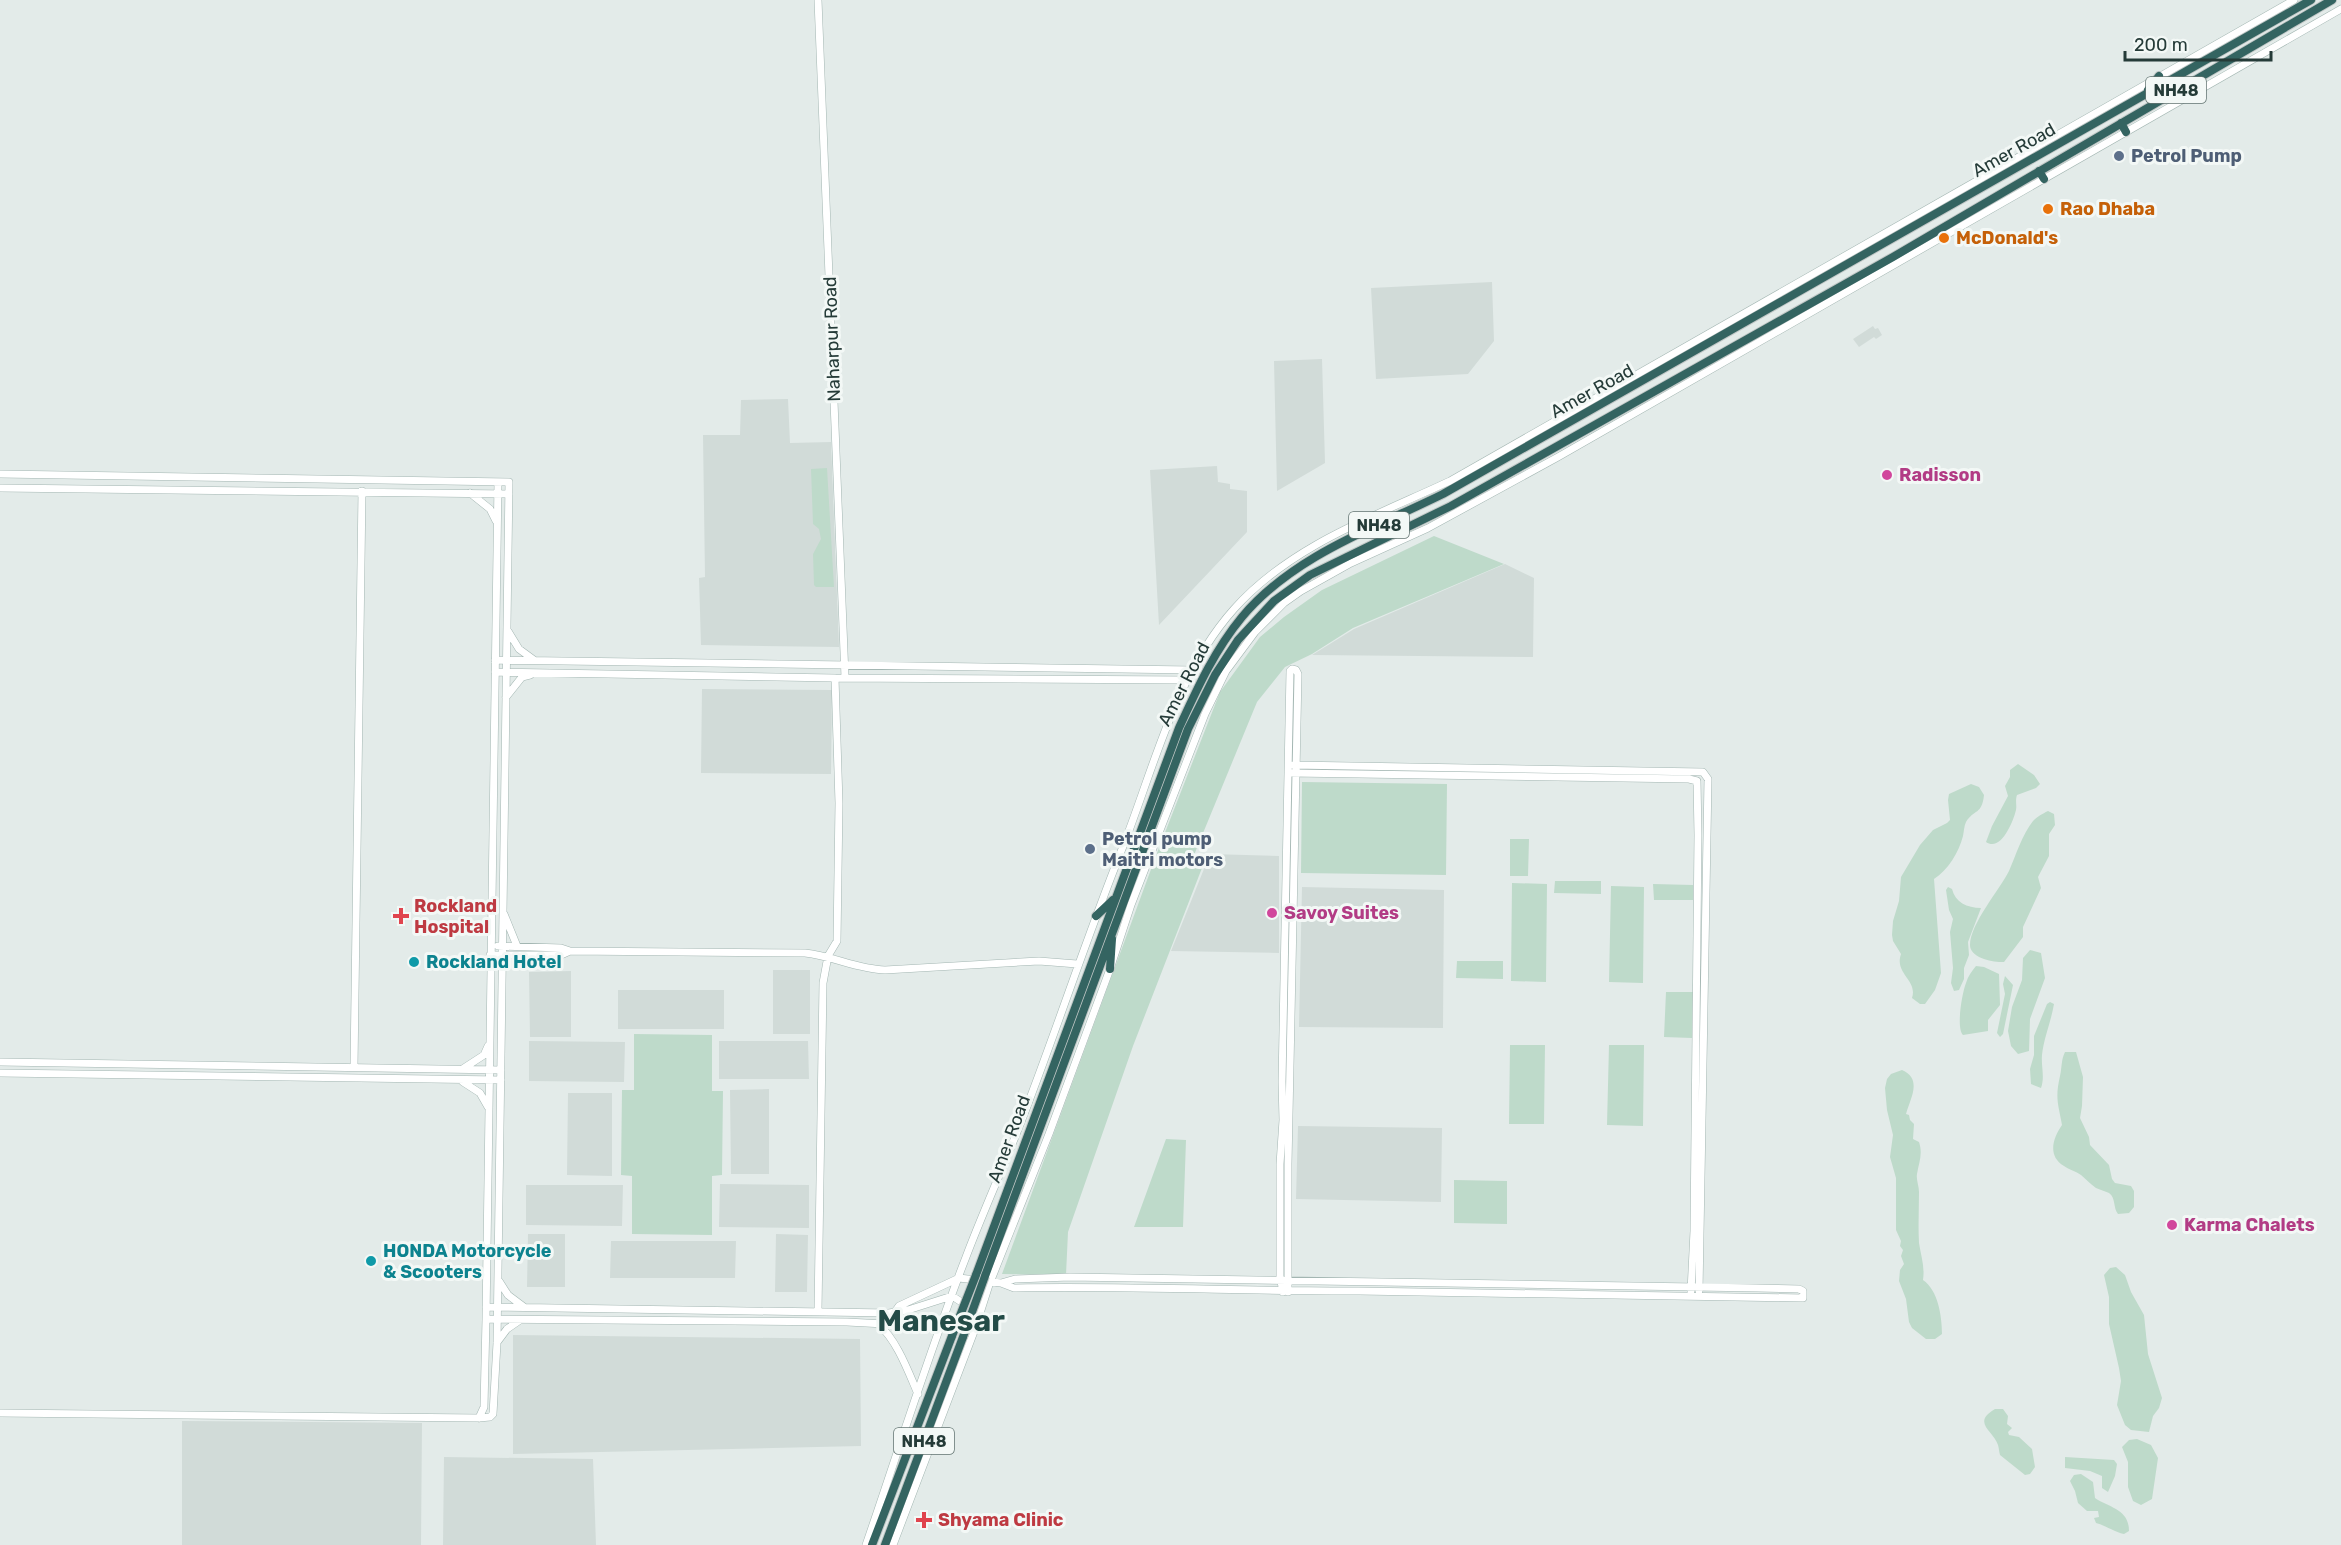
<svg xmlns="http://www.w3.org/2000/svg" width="2341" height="1545" font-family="Rubik,sans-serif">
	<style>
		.built { fill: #d1dbd8 }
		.green { fill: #bedaca }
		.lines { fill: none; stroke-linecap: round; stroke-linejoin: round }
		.secondary-casing { stroke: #a3b6b2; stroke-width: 8 }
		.highway-casing { stroke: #c2c8c7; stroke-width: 10 }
		.secondary { stroke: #fff; stroke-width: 7 }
		.highway { stroke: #346461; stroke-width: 8 }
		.highway-bridge-casing { stroke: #c2c8c7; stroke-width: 10; stroke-linecap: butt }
		.highway-bridge { stroke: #346461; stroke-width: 8 }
		.service-dot { fill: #5c6f8a; stroke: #f3f8f6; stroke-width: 2 }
		.food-dot { fill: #e8710a; stroke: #f3f8f6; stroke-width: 2 }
		.hotel-dot { fill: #d1479c; stroke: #f3f8f6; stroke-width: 2 }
		.health-dot { fill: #e0444e; stroke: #f3f8f6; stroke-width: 2 }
		.culture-dot { fill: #0f9aa8; stroke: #f3f8f6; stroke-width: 2 }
		.labels { text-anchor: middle; stroke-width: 6; stroke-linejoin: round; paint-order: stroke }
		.shield { fill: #f3f8f6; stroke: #637471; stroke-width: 1.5 }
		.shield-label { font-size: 16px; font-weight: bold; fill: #253b38 }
		.street-label { font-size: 18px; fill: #253b38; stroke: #f3f8f6 }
		.service-label { font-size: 18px; font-weight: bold; fill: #4e5e75; stroke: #f3f8f6; text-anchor: start }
		.food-label { font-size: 18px; font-weight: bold; fill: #c56008; stroke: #f3f8f6; text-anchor: start }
		.hotel-label { font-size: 18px; font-weight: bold; fill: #b23c85; stroke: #f3f8f6; text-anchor: start }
		.health-label { font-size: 18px; font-weight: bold; fill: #be3a42; stroke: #f3f8f6; text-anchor: start }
		.culture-label { font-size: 18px; font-weight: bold; fill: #0d838f; stroke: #f3f8f6; text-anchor: start }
		.town-label { font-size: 30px; font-weight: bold; fill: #234b47; stroke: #f3f8f6 }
	</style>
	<rect width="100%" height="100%" fill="#e3ebe9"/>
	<path class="built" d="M1492,282l2,59 -26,33 -92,5 -5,-91z
		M1873,326l2,3 3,-1 4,7 -6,4 -2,-2 -15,10 -6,-8z
		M1322,359l3,104 -48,28 -3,-130z
		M788,399l2,44 41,-1 8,205 -138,-2 -2,-67 6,-1 -2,-142h37l1,-35z
		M1217,466l1,16 12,2v5l17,2v41l-88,93 -9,-155z
		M1505,564l29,14 -1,79 -221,-2 42,-26z
		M702,689l130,1 -1,84 -130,-1z
		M1210,854l69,2v97l-108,-2z
		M1302,887l142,3 -1,138 -144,-1z
		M773,970h37v64h-37z
		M571,971v66h-41l-1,-65z
		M618,990h106v39h-106z
		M529,1041l96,1 -1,40 -95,-1z
		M719,1041h89l1,38h-90z
		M769,1089v85h-38l-1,-84z
		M568,1093h44v83l-45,-1z
		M1298,1126l144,2 -1,74 -145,-3z
		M720,1184l89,1v43l-90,-1z
		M526,1185h97l-1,41 -96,-1z
		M528,1234h37v53h-38z
		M776,1234l32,1 -1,57h-32z
		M611,1241h125l-1,37h-125z
		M513,1335l347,4 1,107 -348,8z
		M182,1421l240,2 -1,122h-239z
		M444,1457l149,2 3,86h-153z"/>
	<path class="green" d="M827,468l7,119h-18l-2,-2 -1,-31 8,-15 -2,-10 -6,-5 -2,-55z
		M1434,536l70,28 -151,64 -41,26 -27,13 -28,35 -63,153h13l-74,191 -65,186 -2,43 -64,-1 155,-421 63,-161 40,-55 24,-20 38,-27z
		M2018,764l16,11 6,9 -4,4 -19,7c-2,6 0,10 -1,15 -3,12 -15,42 -30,32l6,-16 16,-30 -3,-10 5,-9v-7z
		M1302,782l145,2 -1,91 -145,-2z
		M1971,784l8,3 5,8c-2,20 -10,14 -18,27 -2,4 -2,9 -3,14 -4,16 -15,34 -29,43l7,94 -6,17 -10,14h-5l-8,-6c6,-18 -18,-24 -11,-44l-8,-13 -1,-6 1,-14 6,-20 2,-24 19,-32 13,-15 14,-7 3,-3 -2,-20 1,-6z
		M2048,811l6,3 1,11 -6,9v22l-11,21 3,11 -18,39v10l-19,25c-10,1 -34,-4 -34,-17 0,-21 30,-56 39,-74 7,-16 13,-36 24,-50 5,-5 9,-7 15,-10z
		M1510,839h19l-1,37h-18z
		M1555,881h46v13l-47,-1z
		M1512,883l35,1 -1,98 -35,-1z
		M1653,884l40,1v15h-39z
		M1611,886l33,1 -1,96 -34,-1z
		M1948,887l4,2c3,13 15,19 29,19l-13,34 1,13 -5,13v11l-5,11 -5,1 -3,-8 2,-15 -3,-36 3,-13 -4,-9 -3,-20z
		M2030,950l11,3 4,25 -15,41 -1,32 -11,3 -7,-8 -3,-15 4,-24 10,-27 1,-22z
		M1457,961h46v18l-47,-1z
		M1976,966l8,1 15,7 1,31 -12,15v11l-25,4c-7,-7 -1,-42 3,-52 2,-7 6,-12 10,-17z
		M2005,976l8,9 -10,49 -3,3 -3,-4 8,-39 -2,-10z
		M1666,992h27l-1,46 -28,-1z
		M2050,1002l4,2c-3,18 -10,33 -12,51 -1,11 3,22 -1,33l-10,-4 -1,-15 4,-14v-19l13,-32z
		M634,1034l78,1v56h11l-1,84 -10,1v59l-80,-1v-58l-11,-1 1,-85h12z
		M1510,1045h35l-1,79h-35z
		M1609,1045h35l-1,81 -36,-1z
		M2065,1052h11l7,25 -1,29 -2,12 9,19 1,8 19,20 3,14 3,4 16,3 3,5v16l-5,6 -11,1c-5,-6 -2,-16 -9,-21 -4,-2 -9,-3 -13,-5 -6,-4 -10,-9 -15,-13 -5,-4 -12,-5 -17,-9 -17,-10 -11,-28 -2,-41 -4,-22 -7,-27 -2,-49 2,-9 1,-16 5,-24z
		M1902,1070c21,9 8,29 4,44l3,1 1,5 4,4 -1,15 6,3c4,12 0,20 -2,32 -1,6 2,12 2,18 0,17 -1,33 0,51 2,13 6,24 4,37 15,10 19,36 19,54l-7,5h-9l-14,-11 -3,-6 -3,-23 -7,-18 1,-11 4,-6 -3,-8 2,-6 -3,-4 1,-5 -5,-11v-52l-6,-21 3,-22 -6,-25 -2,-22 2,-9 4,-5z
		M1166,1139l20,1 -3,87h-49z
		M1454,1180l53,1v43l-53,-1z
		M2116,1267l9,8 6,17 13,23 4,39 14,44 -3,10 -6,8 -4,16 -18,-2 -6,-5 -8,-20 4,-24 -2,-13 -10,-44v-27l-5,-22 6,-7z
		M1995,1409h8l5,7 -1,8 5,4 -4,4 1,3 10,2 13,12 3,18 -5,7 -5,1 -25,-20c-1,-3 -1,-7 -2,-10 -4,-14 -27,-22 -3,-36z
		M2137,1439l14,6 7,13 -6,41 -11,6 -8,-4 -5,-14v-25l-6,-15 7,-7z
		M2065,1457l49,3 3,4 -2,12 -7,16 -6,-4v-12l-12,-5 -25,-3z
		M2081,1474l12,8 2,16c15,10 34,11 34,33l-5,3c-10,-2 -19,-9 -28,-11l-2,-5 5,-1 -1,-6h-11l-9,-8 -3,-12 -5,-10 4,-6z"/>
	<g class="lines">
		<g class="secondary-casing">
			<path id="secondary" d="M818,0l27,677
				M0,474l509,8 -12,861 -4,71 -3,3 -11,1 -479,-5
				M0,488l509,6
				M470,493l20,16 6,12
				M508,631l11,18 15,11
				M495,660l697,10
				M495,672l340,6 352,2
				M506,697l16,-20 8,-2
				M1293,765l410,7 5,7 -9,512
				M1292,773l397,6 8,2 1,54 -4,396 -3,60
				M504,914l13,32
				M498,946l63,2 9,3
				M490,955h71l9,-4 235,2c28,3 52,16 80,17l154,-9 38,3
				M0,1062l501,8
				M354,1067l8,-576
				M464,1068l20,-13 4,-9
				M0,1073l501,7
				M463,1082l17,11 8,14
				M499,1281l9,14 16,12
				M1283,1292l-3,-16v-112l3,-44 -1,-38 8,-411 2,-2 4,1 2,4 -10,490v128
				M486,1307l403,6 19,-3 44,-14 25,16
				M818,1311l5,-328 5,-27 9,-15 2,-138 -4,-125
				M894,1313l5,-7 60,-28 42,5 13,5c115,-2 230,3 345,3l444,7v-7l-4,-2 -41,-1 -688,-11 -55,2 -14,4
				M486,1319l361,3 113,6
				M878,1324c19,16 30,47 40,70
				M498,1341l9,-12 13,-9
				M479,1418l5,-11 2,-88 12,-837
				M866,1545c33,-96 63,-193 100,-288 17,-45 37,-89 55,-135 35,-90 65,-183 101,-273 32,-81 53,-174 112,-240 56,-63 141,-93 216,-128l844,-481
				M893,1545l82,-216 14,-44 60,-151 61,-165 21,-64 74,-191 21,-43 29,-39 29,-29 17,-12 50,-28 77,-35 130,-71 783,-448"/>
		</g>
		<g class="highway-casing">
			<path id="highway" d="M2148,90l11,-14
				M2121,123l5,9
				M2039,171l5,8
				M1096,916l17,-16
				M1110,969l2,-30
				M976,1275l203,-547c18,-39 35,-77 63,-111 51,-61 132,-89 201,-123l868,-494
				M985,1276l203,-547 27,-54 23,-35 36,-39 36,-26 141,-69 442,-249 439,-257
				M872,1545l80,-209
				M885,1545l78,-208"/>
		</g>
		<use href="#secondary" class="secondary"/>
		<use href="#highway" class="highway"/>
		<g class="highway-bridge-casing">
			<path id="highway-bridge" d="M952,1336l24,-61
				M963,1337l22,-61"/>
		</g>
		<use href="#highway-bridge" class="highway-bridge"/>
	</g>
	<g class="service-dot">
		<circle cx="2119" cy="156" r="6"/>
		<circle cx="1090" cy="849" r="6"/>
	</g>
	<g class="food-dot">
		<circle cx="2048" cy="209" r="6"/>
		<circle cx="1944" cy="238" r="6"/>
	</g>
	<g class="hotel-dot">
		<circle cx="1887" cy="475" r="6"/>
		<circle cx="1272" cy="913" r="6"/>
		<circle cx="2172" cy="1225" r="6"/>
	</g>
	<g class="health-dot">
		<path d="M398 907h6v6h6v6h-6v6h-6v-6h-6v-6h6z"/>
		<path d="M921 1511h6v6h6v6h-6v6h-6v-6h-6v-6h6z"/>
	</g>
	<g class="culture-dot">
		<circle cx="414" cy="962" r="6"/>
		<circle cx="371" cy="1261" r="6"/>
	</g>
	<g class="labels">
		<g class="shield">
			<rect x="2146" y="77" width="60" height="26" rx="4.5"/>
			<rect x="1349" y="512" width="60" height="26" rx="4.5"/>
			<rect x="894" y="1428" width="60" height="26" rx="4.5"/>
		</g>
		<g class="shield-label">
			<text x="2176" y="96">NH48</text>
			<text x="1379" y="531">NH48</text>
			<text x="924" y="1447">NH48</text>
		</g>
		<g class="street-label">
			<text transform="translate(2014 150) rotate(-29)" y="6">Amer Road</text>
			<text transform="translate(832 339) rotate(-92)" y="6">Naharpur Road</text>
			<text transform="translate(1592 391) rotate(-29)" y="6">Amer Road</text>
			<text transform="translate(1184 684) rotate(-63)" y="6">Amer Road</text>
			<text transform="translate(1009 1139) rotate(-70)" y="6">Amer Road</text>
		</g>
		<g class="service-label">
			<text x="2131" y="162">Petrol Pump</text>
			<text x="1102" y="845">Petrol pump<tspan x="1102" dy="21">Maitri motors</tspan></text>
		</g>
		<g class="food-label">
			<text x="2060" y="215">Rao Dhaba</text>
			<text x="1956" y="244">McDonald's</text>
		</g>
		<g class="hotel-label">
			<text x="1899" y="481">Radisson</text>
			<text x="1284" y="919">Savoy Suites</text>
			<text x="2184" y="1231">Karma Chalets</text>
		</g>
		<g class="health-label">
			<text x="414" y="912">Rockland<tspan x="414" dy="21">Hospital</tspan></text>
			<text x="938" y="1526">Shyama Clinic</text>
		</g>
		<g class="culture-label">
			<text x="426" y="968">Rockland Hotel</text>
			<text x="383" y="1257">HONDA Motorcycle<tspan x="383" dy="21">&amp; Scooters</tspan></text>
		</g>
		<g class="town-label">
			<text x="941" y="1331">Manesar</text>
		</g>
	</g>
	<path d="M2125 51v9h146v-9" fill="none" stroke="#253b38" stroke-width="3"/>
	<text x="2134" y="51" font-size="18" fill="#253b38" stroke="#f3f8f6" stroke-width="4.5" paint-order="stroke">200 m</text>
</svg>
